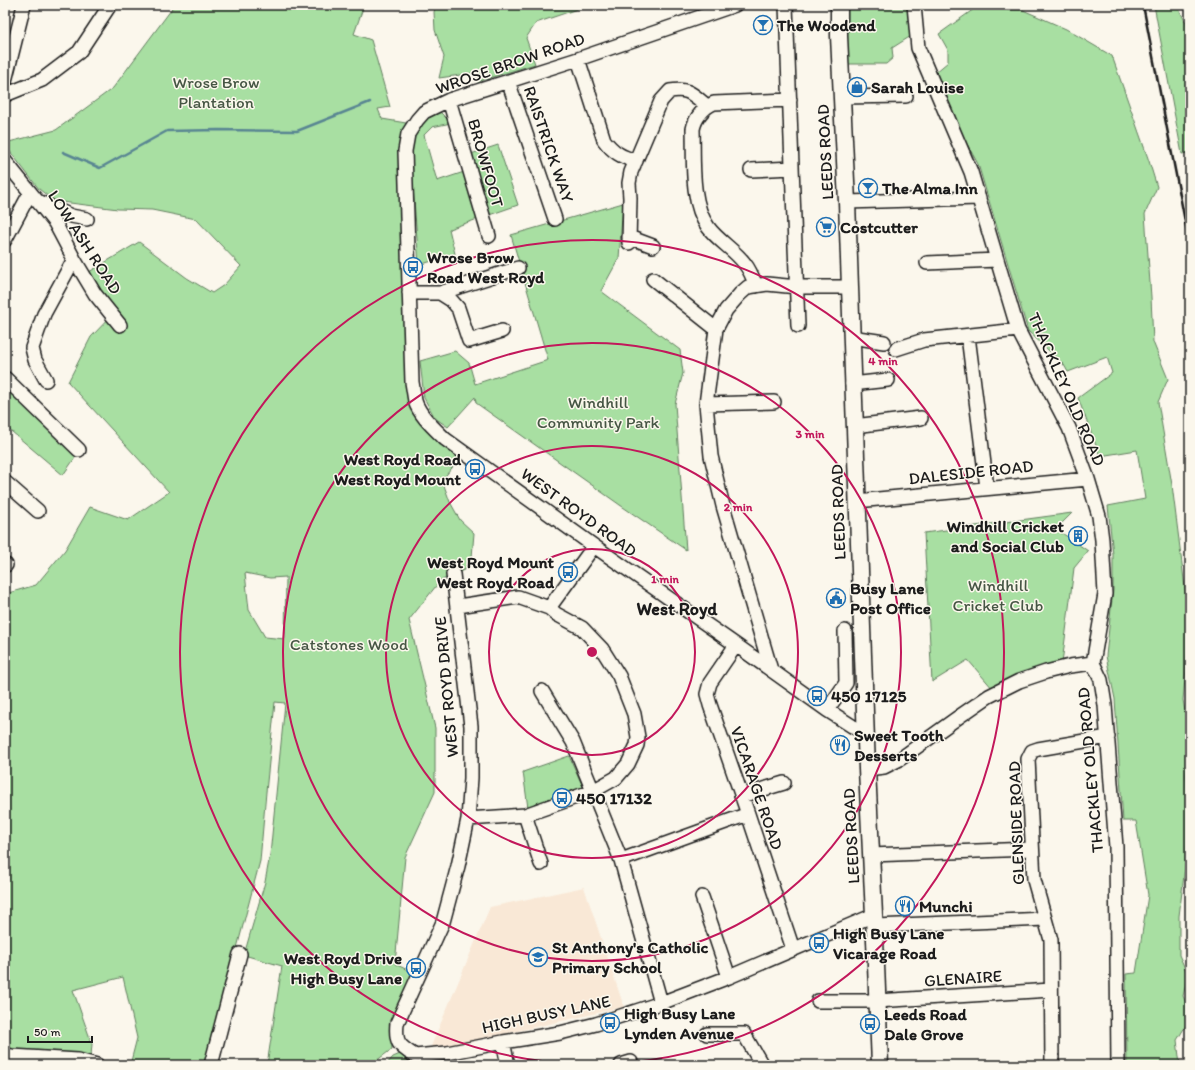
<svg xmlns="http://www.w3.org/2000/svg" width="1195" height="1070" font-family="Itim,sans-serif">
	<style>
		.built { fill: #f9e8d6 }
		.green { fill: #a8dfa2; stroke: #627e5f; fill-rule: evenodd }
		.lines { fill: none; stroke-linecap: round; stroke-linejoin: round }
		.stream { stroke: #588592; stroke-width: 2.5 }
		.minor-casing { stroke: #1c1c1c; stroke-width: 16 }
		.major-casing { stroke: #1c1c1c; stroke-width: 19 }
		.minor { stroke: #fbf7ec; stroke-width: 13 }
		.major { stroke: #fbf7ec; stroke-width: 16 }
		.rail { stroke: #1c1c1c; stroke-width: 2.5 }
		.ring { fill: none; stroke: #c2185b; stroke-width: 2 }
		.labels { text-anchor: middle; stroke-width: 3; stroke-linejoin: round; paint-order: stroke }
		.poi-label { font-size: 17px; font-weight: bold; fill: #1c1c1c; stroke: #fbf7ec; text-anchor: start }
		.street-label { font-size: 17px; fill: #1c1c1c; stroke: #fbf7ec }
		.park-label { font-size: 17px; fill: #465644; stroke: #fbf7ec }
		.neighbourhood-label { font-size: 18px; font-weight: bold; fill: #1c1c1c; stroke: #fbf7ec }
		.centre { fill: #c2185b; stroke: #fbf7ec; stroke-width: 2 }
		.ring-label { font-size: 12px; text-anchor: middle; font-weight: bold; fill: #c2185b; stroke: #fbf7ec; stroke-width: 3; stroke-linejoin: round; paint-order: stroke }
	</style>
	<rect width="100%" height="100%" fill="#fbf7ec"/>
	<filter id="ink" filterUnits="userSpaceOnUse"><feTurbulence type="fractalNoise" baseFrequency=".025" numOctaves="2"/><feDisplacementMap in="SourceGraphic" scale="8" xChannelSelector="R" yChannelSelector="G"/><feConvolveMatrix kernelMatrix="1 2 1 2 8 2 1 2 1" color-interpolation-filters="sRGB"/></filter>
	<g filter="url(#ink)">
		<path class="built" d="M584,887l40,120 -195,44 61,-144z"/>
		<path class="green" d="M173,5h191l-10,29 17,6 19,67 -12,2 4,10 24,4 -7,32 10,240 52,62 -19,23 8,22 10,18 14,13 -2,24 -5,6 -1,6 -26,12 -31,39 26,108v64l-30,65 -10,107 19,9 -23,64 1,12 -20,15 1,1h-106l15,-99 -38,-11 21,-73 5,-27 15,-152 -10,-1 -9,90 -6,69 -54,204h-76l7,-27 -14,-61 -50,13 19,54 -1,12 -86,-5v-457l31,-9 29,-35 25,-43 38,13 41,-28 -101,-110 23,-45 24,-25 -26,-40 50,-30 48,36 25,15 12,-8 17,-19 -45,-47 -44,-9 -34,-1 -64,-8 -15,-12 -34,-44v-2l51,-13 57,-42 58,-78zM245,573l25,5 16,-1 -1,62 -20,-2 -16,-27z
			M436,5h153l-53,18 -10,15 9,26 -58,18 -2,-9 -36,5 5,-21 -9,-27 -1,-18z
			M846,5h62l3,31 -19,12 1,10 -7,6h-38z
			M1154,5h23l13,26v124l-3,-2 -5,1z
			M974,9l49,1 43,19 46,27 37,105 8,26 -12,27 6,83 2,45 15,37 -10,23 14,83 18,142 -7,73 7,38 -4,37 4,45 -5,47 -6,49v39l9,20 -5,21 7,15v8l-13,21 3,25h-53l-1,-91 10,-1 12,-78 -12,-74h-13l-8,-122 -9,-43 7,-66v-35l-5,-49 37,-7 -8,-49 -37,6 -22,-58 34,-25 -5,-16 -39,15 -4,-7 -36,-34 -50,-167 -26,-47 -8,-29 -7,-11 -1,-5 12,-10v-12l-9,-16z
			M440,112l11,11 -19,4 -8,8 13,46 39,-13 -5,-14 27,-9 20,60 -69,24 6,25 -36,11 -9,-117 5,-14 10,-14z
			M623,203l-4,55 -18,33 79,59 3,23 -8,31 11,146 -66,-45 -144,-102 -1,-6 -27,30 -13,-9 -11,-20 -4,-37 35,-10 14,12 6,21 73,-24 -37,-125z
			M5,384l72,71 -14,20 -58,-49z
			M1072,513l-16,16 32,22 -14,17 -12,95 -35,8 -34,18 -25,-29 -36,22 -8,-149z
			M569,756l15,33 -56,19 -5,-36z
			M400,1054l9,7 12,4h-35l7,-8z"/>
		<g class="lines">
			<path class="stream" d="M63,152l37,16 67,-37 51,-1 79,1 73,-29"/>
			<g class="minor-casing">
				<path id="minor" d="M735,5l-157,54 -129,41 -25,12 -7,8 -9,14 -3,17 7,231c1,6 2,13 3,19 5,15 19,27 30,38l149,107 142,99 91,65 25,16 6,3h8
					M786,5l12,321
					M914,5l4,43 53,124 47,158 51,98 19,51 11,37 3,24 3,54 -12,69 8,17 4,25 11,142 2,218
					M578,59l26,81c9,12 17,17 32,21
					M5,81l19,-76
					M508,81l47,138
					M5,95l37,-15 37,-28 31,-47
					M842,97l64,-1
					M449,100l40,136
					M5,161l50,62 19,36 21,35 25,31
					M751,170l41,-2
					M40,202l31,14 16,3
					M847,202l132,-4
					M629,237l24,9
					M5,240l25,-47
					M629,243l1,-45 -1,-15 2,-11 30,-71 9,-10c19,-3 22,3 37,15
					M927,263l70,-3
					M653,279l63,50
					M756,286c-3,-8 -6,-16 -11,-22 -10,-14 -27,-23 -37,-37 -18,-25 -14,-68 -15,-98 2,-11 11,-22 21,-26l76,-3
					M409,293h31l78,-25
					M440,293l11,7 7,8 11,33 33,-10
					M968,336l19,152
					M851,337l33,5
					M896,349l28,-9 94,-10
					M5,378l74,72
					M46,380l-11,-20 -3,-12 12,-34 30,-55
					M852,384l36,-4
					M706,404l68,-2
					M854,426l67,-8
					M5,482l33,29
					M857,501l231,-22
					M5,565h1
					M453,574l18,152v52l-3,41 -10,47 -15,56 -46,101c-2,20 2,23 18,33l32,-3 56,-11 57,-9 36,-9 65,-21 68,-26 145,-62
					M458,606l60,-9 31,11 7,6 26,14 20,21 17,27 15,38 4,23 -1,8 -9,19 -12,14 -23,13 -68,24 -57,4
					M549,608l45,-62
					M736,645l-26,38 -3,11 3,11 38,109 45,135
					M771,670l-48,-164 -12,-50 -5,-52 10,-75 10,-19 14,-16 8,-7 19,-3 30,3h52
					M542,691l31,51 48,118 40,143
					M827,710l19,-27 -1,-52
					M867,769l17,-2 16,-8 60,-43 29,-20 30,-15 27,-9 24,-6 23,-3
					M741,796l43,-13
					M525,815l16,49
					M871,855l161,-6
					M621,860l127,-46
					M702,897l27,80
					M875,926l170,-7
					M818,1001h59l174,-11
					M707,1034h37l18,31
					M503,1042l5,23
					M5,1055l7,1 66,4 19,5
					M211,1065l29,-111
					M621,1065l10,-3
					M1052,1065l-1,-125 -17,-60 -6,-121 4,-8 6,-2 70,-12"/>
			</g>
			<g class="major-casing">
				<path id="major" d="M839,5v31l8,166 20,567 7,146 6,150"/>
			</g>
			<use href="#minor" class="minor"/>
			<use href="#major" class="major"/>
			<path class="rail" d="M1143,5l47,242
				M1189,5l1,3"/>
		</g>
	</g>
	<g class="ring">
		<circle cx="592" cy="652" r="103"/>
		<circle cx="592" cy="652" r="206"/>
		<circle cx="592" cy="652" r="309"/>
		<circle cx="592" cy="652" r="412"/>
	</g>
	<defs>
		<g id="bar-ring" transform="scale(1)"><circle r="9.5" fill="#fbf7ec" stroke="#1f6fb2" stroke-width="1.5"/><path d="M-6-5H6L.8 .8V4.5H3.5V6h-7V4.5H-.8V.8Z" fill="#1f6fb2"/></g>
		<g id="shop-ring" transform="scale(1)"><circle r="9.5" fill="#fbf7ec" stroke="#1f6fb2" stroke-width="1.5"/><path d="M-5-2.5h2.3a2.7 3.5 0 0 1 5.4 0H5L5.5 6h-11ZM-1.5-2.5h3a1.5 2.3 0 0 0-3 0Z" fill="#1f6fb2"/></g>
		<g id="supermarket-ring" transform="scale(1)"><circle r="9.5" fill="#fbf7ec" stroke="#1f6fb2" stroke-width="1.5"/><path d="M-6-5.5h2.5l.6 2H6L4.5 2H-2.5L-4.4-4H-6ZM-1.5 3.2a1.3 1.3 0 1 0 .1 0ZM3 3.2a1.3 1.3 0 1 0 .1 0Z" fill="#1f6fb2"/></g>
		<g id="bus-ring" transform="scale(1)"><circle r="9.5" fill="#fbf7ec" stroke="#1f6fb2" stroke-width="1.5"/><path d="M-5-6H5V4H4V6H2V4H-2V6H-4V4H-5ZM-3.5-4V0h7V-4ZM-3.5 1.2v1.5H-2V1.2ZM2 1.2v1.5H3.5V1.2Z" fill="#1f6fb2"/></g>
		<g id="building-ring" transform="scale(1)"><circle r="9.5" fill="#fbf7ec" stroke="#1f6fb2" stroke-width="1.5"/><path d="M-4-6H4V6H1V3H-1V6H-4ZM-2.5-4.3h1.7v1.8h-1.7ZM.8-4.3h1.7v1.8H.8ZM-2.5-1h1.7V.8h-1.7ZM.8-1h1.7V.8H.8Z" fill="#1f6fb2"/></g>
		<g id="civic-ring" transform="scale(1)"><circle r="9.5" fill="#fbf7ec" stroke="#1f6fb2" stroke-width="1.5"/><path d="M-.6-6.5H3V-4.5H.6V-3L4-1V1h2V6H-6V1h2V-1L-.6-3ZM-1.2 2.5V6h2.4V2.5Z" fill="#1f6fb2"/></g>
		<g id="restaurant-ring" transform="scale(1)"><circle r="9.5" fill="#fbf7ec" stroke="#1f6fb2" stroke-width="1.5"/><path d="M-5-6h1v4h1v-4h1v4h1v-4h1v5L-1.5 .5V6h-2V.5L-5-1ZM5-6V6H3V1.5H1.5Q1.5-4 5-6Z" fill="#1f6fb2"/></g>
		<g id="school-ring" transform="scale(1)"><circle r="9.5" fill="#fbf7ec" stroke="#1f6fb2" stroke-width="1.5"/><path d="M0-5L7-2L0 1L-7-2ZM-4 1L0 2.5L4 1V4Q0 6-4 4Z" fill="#1f6fb2"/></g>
	</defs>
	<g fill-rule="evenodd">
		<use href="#bar-ring" x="763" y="25"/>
		<use href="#shop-ring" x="857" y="87"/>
		<use href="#bar-ring" x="868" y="188"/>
		<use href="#supermarket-ring" x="826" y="227"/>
		<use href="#bus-ring" x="413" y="267"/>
		<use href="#bus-ring" x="475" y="469"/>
		<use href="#building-ring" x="1078" y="536"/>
		<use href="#bus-ring" x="568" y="572"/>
		<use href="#civic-ring" x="836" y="598"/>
		<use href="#bus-ring" x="817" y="696"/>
		<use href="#restaurant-ring" x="840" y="745"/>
		<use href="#bus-ring" x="562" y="798"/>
		<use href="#restaurant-ring" x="905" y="906"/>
		<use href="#bus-ring" x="819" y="943"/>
		<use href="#school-ring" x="538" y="957"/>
		<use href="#bus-ring" x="416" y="968"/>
		<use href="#bus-ring" x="610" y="1023"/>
		<use href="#bus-ring" x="870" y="1024"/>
	</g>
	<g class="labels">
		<g class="poi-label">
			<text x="777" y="31">The Woodend</text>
			<text x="871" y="93">Sarah Louise</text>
			<text x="882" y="194">The Alma Inn</text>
			<text x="840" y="233">Costcutter</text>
			<text x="427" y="263">Wrose Brow<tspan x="427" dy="20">Road West Royd</tspan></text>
			<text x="461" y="465" text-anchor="end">West Royd Road<tspan x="461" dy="20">West Royd Mount</tspan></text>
			<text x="1064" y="532" text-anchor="end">Windhill Cricket<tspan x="1064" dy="20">and Social Club</tspan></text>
			<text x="554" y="568" text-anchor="end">West Royd Mount<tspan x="554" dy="20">West Royd Road</tspan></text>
			<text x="850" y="594">Busy Lane<tspan x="850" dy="20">Post Office</tspan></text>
			<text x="831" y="702">450 17125</text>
			<text x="854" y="741">Sweet Tooth<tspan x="854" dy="20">Desserts</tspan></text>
			<text x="576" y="804">450 17132</text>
			<text x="919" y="912">Munchi</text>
			<text x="833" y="939">High Busy Lane<tspan x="833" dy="20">Vicarage Road</tspan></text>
			<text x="552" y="953">St Anthony's Catholic<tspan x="552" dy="20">Primary School</tspan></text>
			<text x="402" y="964" text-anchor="end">West Royd Drive<tspan x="402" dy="20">High Busy Lane</tspan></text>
			<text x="624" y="1019">High Busy Lane<tspan x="624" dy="20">Lynden Avenue</tspan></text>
			<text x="884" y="1020">Leeds Road<tspan x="884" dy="20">Dale Grove</tspan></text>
		</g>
		<g class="street-label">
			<text transform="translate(510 63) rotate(-19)" y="6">WROSE BROW ROAD</text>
			<text transform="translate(549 144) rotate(71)" y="6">RAISTRICK WAY</text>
			<text transform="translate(825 152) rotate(-93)" y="6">LEEDS ROAD</text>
			<text transform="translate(486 163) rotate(74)" y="6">BROWFOOT</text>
			<text transform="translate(85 242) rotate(57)" y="6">LOW ASH ROAD</text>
			<text transform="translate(1067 389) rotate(66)" y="6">THACKLEY OLD ROAD</text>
			<text transform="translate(971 472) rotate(-6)" y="6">DALESIDE ROAD</text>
			<text transform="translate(579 512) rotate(36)" y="6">WEST ROYD ROAD</text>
			<text transform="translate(838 512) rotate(-92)" y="6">LEEDS ROAD</text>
			<text transform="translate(446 687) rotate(-95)" y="6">WEST ROYD DRIVE</text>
			<text transform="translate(1090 770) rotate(-95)" y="6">THACKLEY OLD ROAD</text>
			<text transform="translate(757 788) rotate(71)" y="6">VICARAGE ROAD</text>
			<text transform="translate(1016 823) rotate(-92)" y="6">GLENSIDE ROAD</text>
			<text transform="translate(851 836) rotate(-93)" y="6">LEEDS ROAD</text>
			<text transform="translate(963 978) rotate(-4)" y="6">GLENAIRE</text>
			<text transform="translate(546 1014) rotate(-12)" y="6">HIGH BUSY LANE</text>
		</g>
		<g class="park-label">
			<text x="216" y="88">Wrose Brow<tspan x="216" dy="20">Plantation</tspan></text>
			<text x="598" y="408">Windhill<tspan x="598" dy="20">Community Park</tspan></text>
			<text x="998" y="591">Windhill<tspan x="998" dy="20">Cricket Club</tspan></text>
			<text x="349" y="650">Catstones Wood</text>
		</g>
		<g class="neighbourhood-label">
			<text x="677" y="615">West Royd</text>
		</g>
	</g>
	<circle cx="592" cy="652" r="6" class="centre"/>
	<g class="ring-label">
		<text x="883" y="365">4 min</text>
		<text x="810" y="438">3 min</text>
		<text x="738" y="511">2 min</text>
		<text x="665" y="583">1 min</text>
	</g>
	<rect width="1195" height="1070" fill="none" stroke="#fbf7ec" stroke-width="20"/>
	<rect x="10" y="10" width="1175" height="1050" fill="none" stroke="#1c1c1c" stroke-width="1.5" filter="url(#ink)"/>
	<path d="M28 1036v6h64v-6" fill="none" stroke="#1c1c1c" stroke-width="2"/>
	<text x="34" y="1036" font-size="12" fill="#1c1c1c" stroke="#fbf7ec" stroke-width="3" paint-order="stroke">50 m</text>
</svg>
